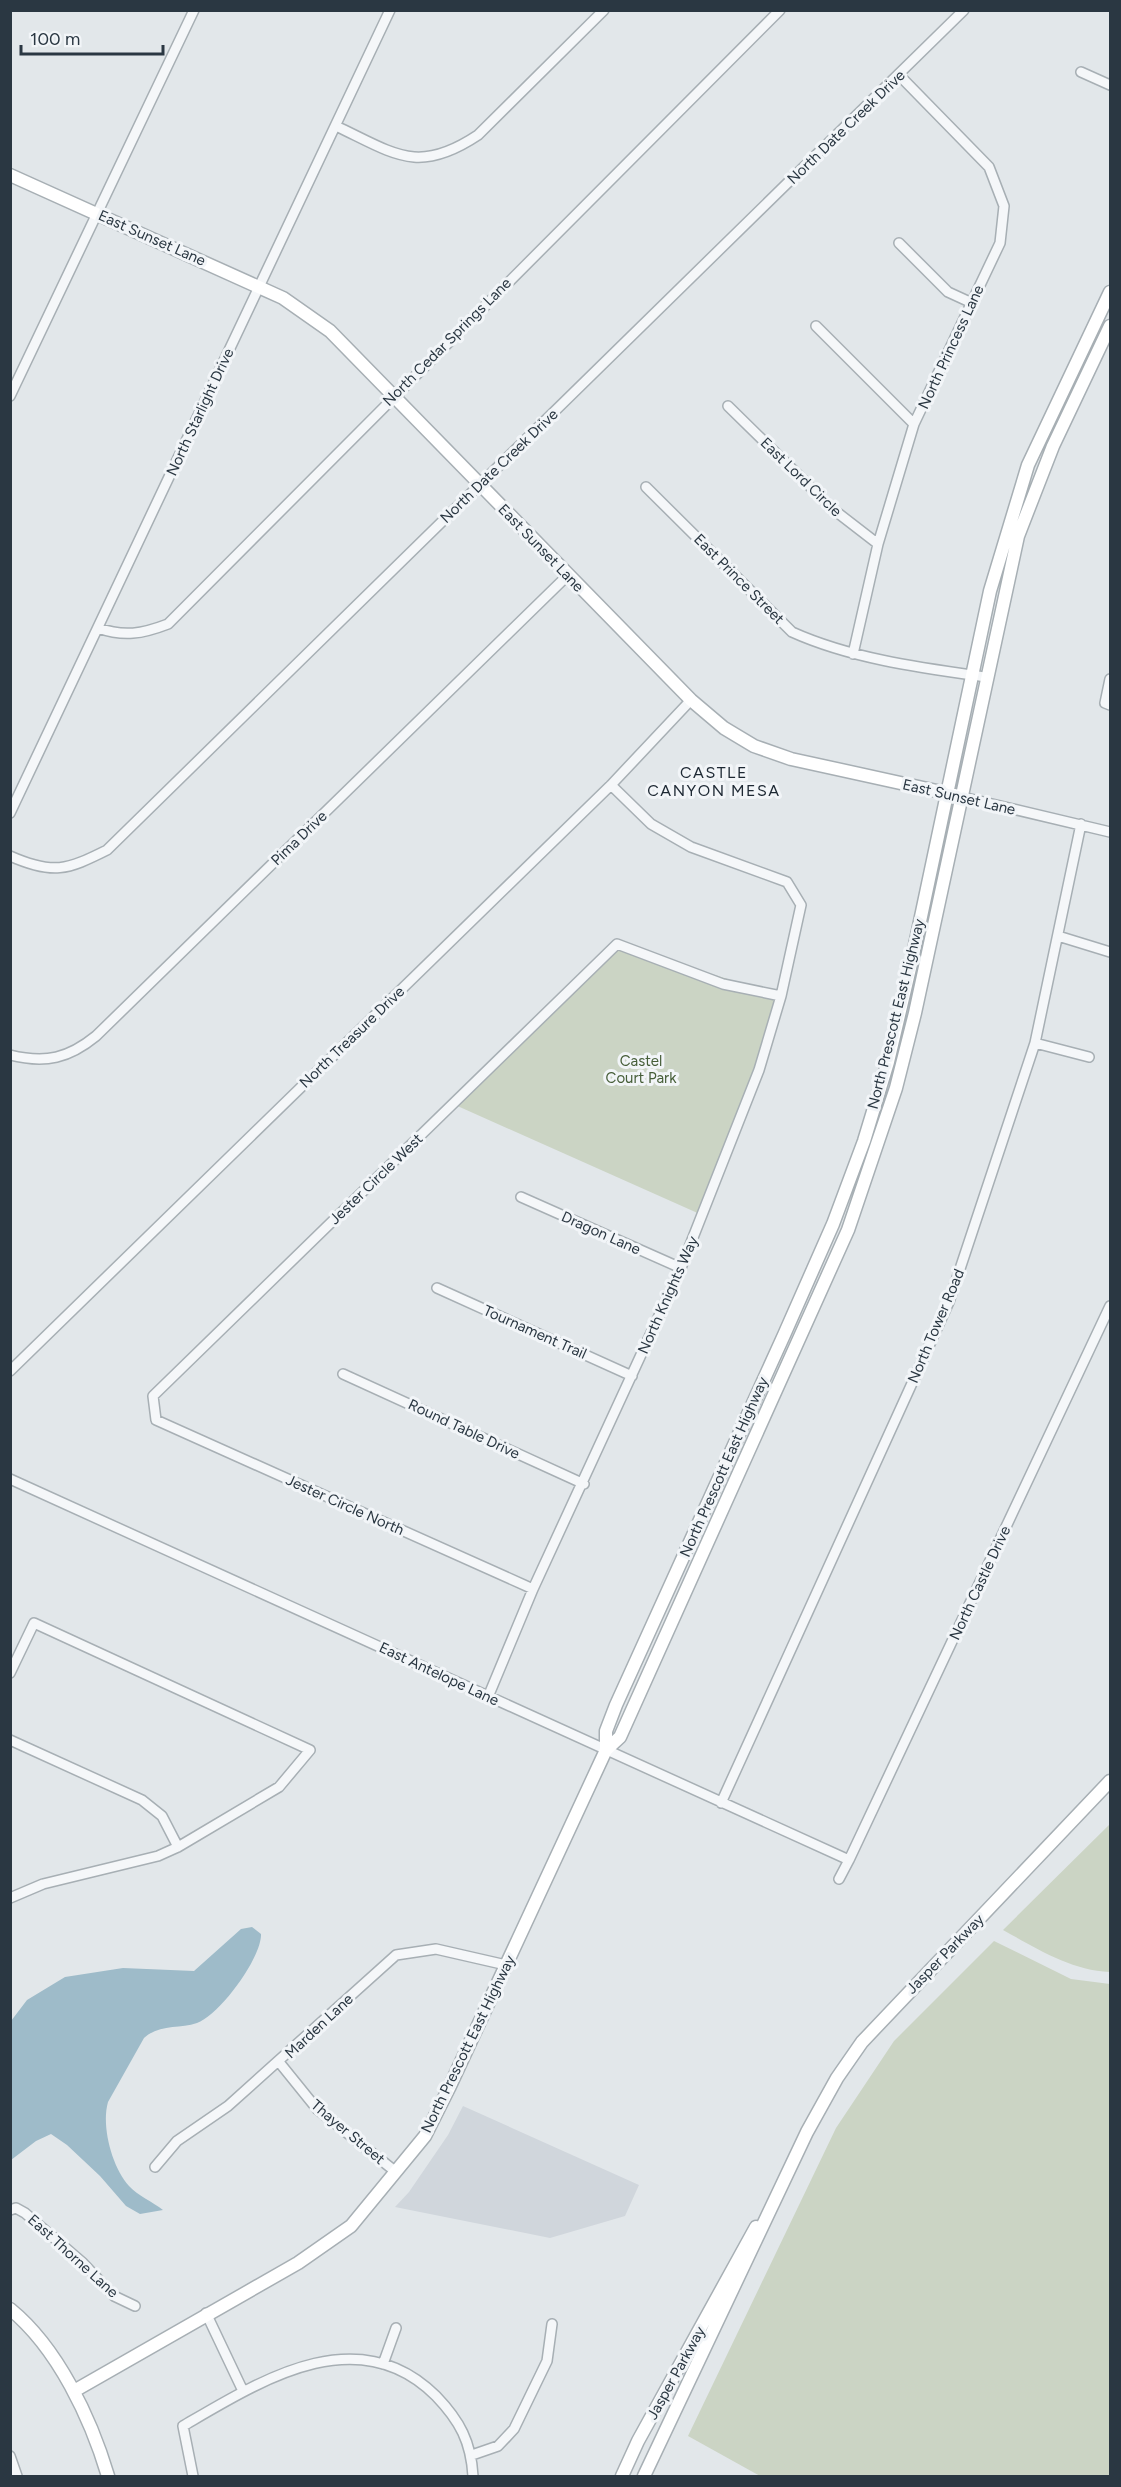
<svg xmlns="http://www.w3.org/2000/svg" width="1121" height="2487" font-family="Figtree,sans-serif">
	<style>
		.built { fill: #d0d6dc }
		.green { fill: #cbd4c4 }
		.water { fill: #9ebbc9 }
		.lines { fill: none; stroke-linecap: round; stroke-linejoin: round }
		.street-casing { stroke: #a7afb4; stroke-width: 12 }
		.secondary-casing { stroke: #a7afb4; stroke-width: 15 }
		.street { stroke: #f5f7f9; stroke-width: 9 }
		.secondary { stroke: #fff; stroke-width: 12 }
		.labels { text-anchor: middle; stroke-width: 6; stroke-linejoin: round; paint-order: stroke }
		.street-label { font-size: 15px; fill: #2a3742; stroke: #f2f5f8 }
		.park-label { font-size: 15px; fill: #465e38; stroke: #f2f5f8 }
		.neighbourhood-label { font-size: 16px; letter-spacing: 1.5px; fill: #1d2833; stroke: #f2f5f8 }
	</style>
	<rect width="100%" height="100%" fill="#e2e7ea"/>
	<path class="built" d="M463,2106l176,79 -14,31 -75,22 -155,-31 14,-15 39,-57z"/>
	<path class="green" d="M617,944l164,52 -79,219 -249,-111z
		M1110,1824v148c-40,-2 -72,-23 -107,-42z
		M994,1941l77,38 39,5v492h-350l-72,-40 148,-308 58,-87z"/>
	<path class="water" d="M252,1927l9,7c1,23 -41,81 -64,89 -18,6 -38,1 -53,15l-36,64c-7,24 4,65 21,84 8,9 24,16 34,24l-23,4 -14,-8 -26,-30 -33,-31 -16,-11 -15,7 -25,19v-139l16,-21 38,-23 58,-9 71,3 47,-42z"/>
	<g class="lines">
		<g class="street-casing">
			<path id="street" d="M1081,72l29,13
				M336,126c59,28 82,49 142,9l126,-125
				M899,243l49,49 24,11
				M816,326l98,98
				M10,396l184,-386
				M728,406l106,104 44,34
				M646,487l146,145c60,27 130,36 194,45
				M98,628c26,9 44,6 70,-4l612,-614
				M853,654l25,-110 36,-120 86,-181 4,-37 -15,-39 -90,-92
				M1110,679l-5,24 5,2
				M958,796l152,36
				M10,813l380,-803
				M10,856c43,19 57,14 97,-6l857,-840
				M1058,936l52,16
				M1035,1043l54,14
				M10,1055c36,9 59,3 86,-19l472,-461
				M521,1197l160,71
				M437,1288l195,88
				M10,1371l601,-586 80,-85
				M343,1374l241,110
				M10,1479l839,381 -10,19
				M533,1589l-377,-169 -3,-24 464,-452 106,40 58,12
				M10,1673l24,-50 276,127 -31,37 -101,60 -20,9 -115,28 -33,14
				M488,1697l45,-108 148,-321 78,-198 22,-74 20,-91 -14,-23 -96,-35 -40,-23 -40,-39
				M10,1740l132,60 20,16 16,31
				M721,1803l228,-501 86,-259 46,-219
				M849,1860l261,-554
				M279,2062l38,47 79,63
				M155,2167l22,-26 51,-35 168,-151 40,-6 70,16
				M10,2210l6,-2 9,5 58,50 31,33 21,10
				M206,2313l37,78
				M383,2364l13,-36
				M472,2455l26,-9 16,-17 33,-68 5,-37
				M10,2456l7,20
				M193,2476l-10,-50c77,-45 175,-108 253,-30 24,25 35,46 37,80"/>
		</g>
		<g class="secondary-casing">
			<path id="secondary" d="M10,175l273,123 47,33 361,369 33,28 30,18 37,13 164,36
				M606,1750v-19l10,-26 168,-370 49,-111 31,-83 24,-79 23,-98 79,-373 38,-126 82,-173
				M10,2309c48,39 81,110 98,167
				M74,2391l224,-128 53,-37 74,-90 24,-48 157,-338 14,-13 228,-507 48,-142 19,-75 103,-477 35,-90 57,-120
				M622,2476l16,-35 118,-214
				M644,2476l163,-344 30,-54 25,-36 248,-261"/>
		</g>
		<use href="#street" class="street"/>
		<use href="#secondary" class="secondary"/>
	</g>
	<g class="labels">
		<g class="street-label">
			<text transform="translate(846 127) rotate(-44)" y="5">North Date Creek Drive</text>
			<text transform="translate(152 238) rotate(24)" y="5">East Sunset Lane</text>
			<text transform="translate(447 342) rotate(-45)" y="5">North Cedar Springs Lane</text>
			<text transform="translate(951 347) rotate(-65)" y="5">North Princess Lane</text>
			<text transform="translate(200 412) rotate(-65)" y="5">North Starlight Drive</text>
			<text transform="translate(499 466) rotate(-44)" y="5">North Date Creek Drive</text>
			<text transform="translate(801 477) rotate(44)" y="5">East Lord Circle</text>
			<text transform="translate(541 548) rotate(46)" y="5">East Sunset Lane</text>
			<text transform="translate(739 579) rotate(45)" y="5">East Prince Street</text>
			<text transform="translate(959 797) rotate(13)" y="5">East Sunset Lane</text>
			<text transform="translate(299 838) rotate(-44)" y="5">Pima Drive</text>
			<text transform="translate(896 1014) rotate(-76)" y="5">North Prescott East Highway</text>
			<text transform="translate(352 1037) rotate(-44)" y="5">North Treasure Drive</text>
			<text transform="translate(376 1179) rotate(-44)" y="5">Jester Circle West</text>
			<text transform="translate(601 1233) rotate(24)" y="5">Dragon Lane</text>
			<text transform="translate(668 1295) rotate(-66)" y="5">North Knights Way</text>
			<text transform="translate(936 1326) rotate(-67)" y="5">North Tower Road</text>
			<text transform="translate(535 1332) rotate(24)" y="5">Tournament Trail</text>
			<text transform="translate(464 1429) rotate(25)" y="5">Round Table Drive</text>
			<text transform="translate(724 1467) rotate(-66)" y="5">North Prescott East Highway</text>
			<text transform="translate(345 1505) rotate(24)" y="5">Jester Circle North</text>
			<text transform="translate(980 1583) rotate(-65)" y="5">North Castle Drive</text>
			<text transform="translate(439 1674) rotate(25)" y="5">East Antelope Lane</text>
			<text transform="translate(945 1954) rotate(-46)" y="5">Jasper Parkway</text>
			<text transform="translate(319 2026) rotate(-43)" y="5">Marden Lane</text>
			<text transform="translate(468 2044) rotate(-64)" y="5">North Prescott East Highway</text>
			<text transform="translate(348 2132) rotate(40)" y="5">Thayer Street</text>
			<text transform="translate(73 2256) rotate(42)" y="5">East Thorne Lane</text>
			<text transform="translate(676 2373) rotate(-61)" y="5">Jasper Parkway</text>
		</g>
		<g class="park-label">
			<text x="641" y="1066">Castel<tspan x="641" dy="17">Court Park</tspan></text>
		</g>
		<g class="neighbourhood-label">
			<text x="714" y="778">CASTLE<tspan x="714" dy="18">CANYON MESA</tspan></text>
		</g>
	</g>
	<rect width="1121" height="2487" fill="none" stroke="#2a3742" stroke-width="24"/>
	<path d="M21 45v9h142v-9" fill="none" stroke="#2a3742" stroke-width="3"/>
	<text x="30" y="45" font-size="18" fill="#2a3742" stroke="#f2f5f8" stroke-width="4.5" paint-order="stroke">100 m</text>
</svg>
